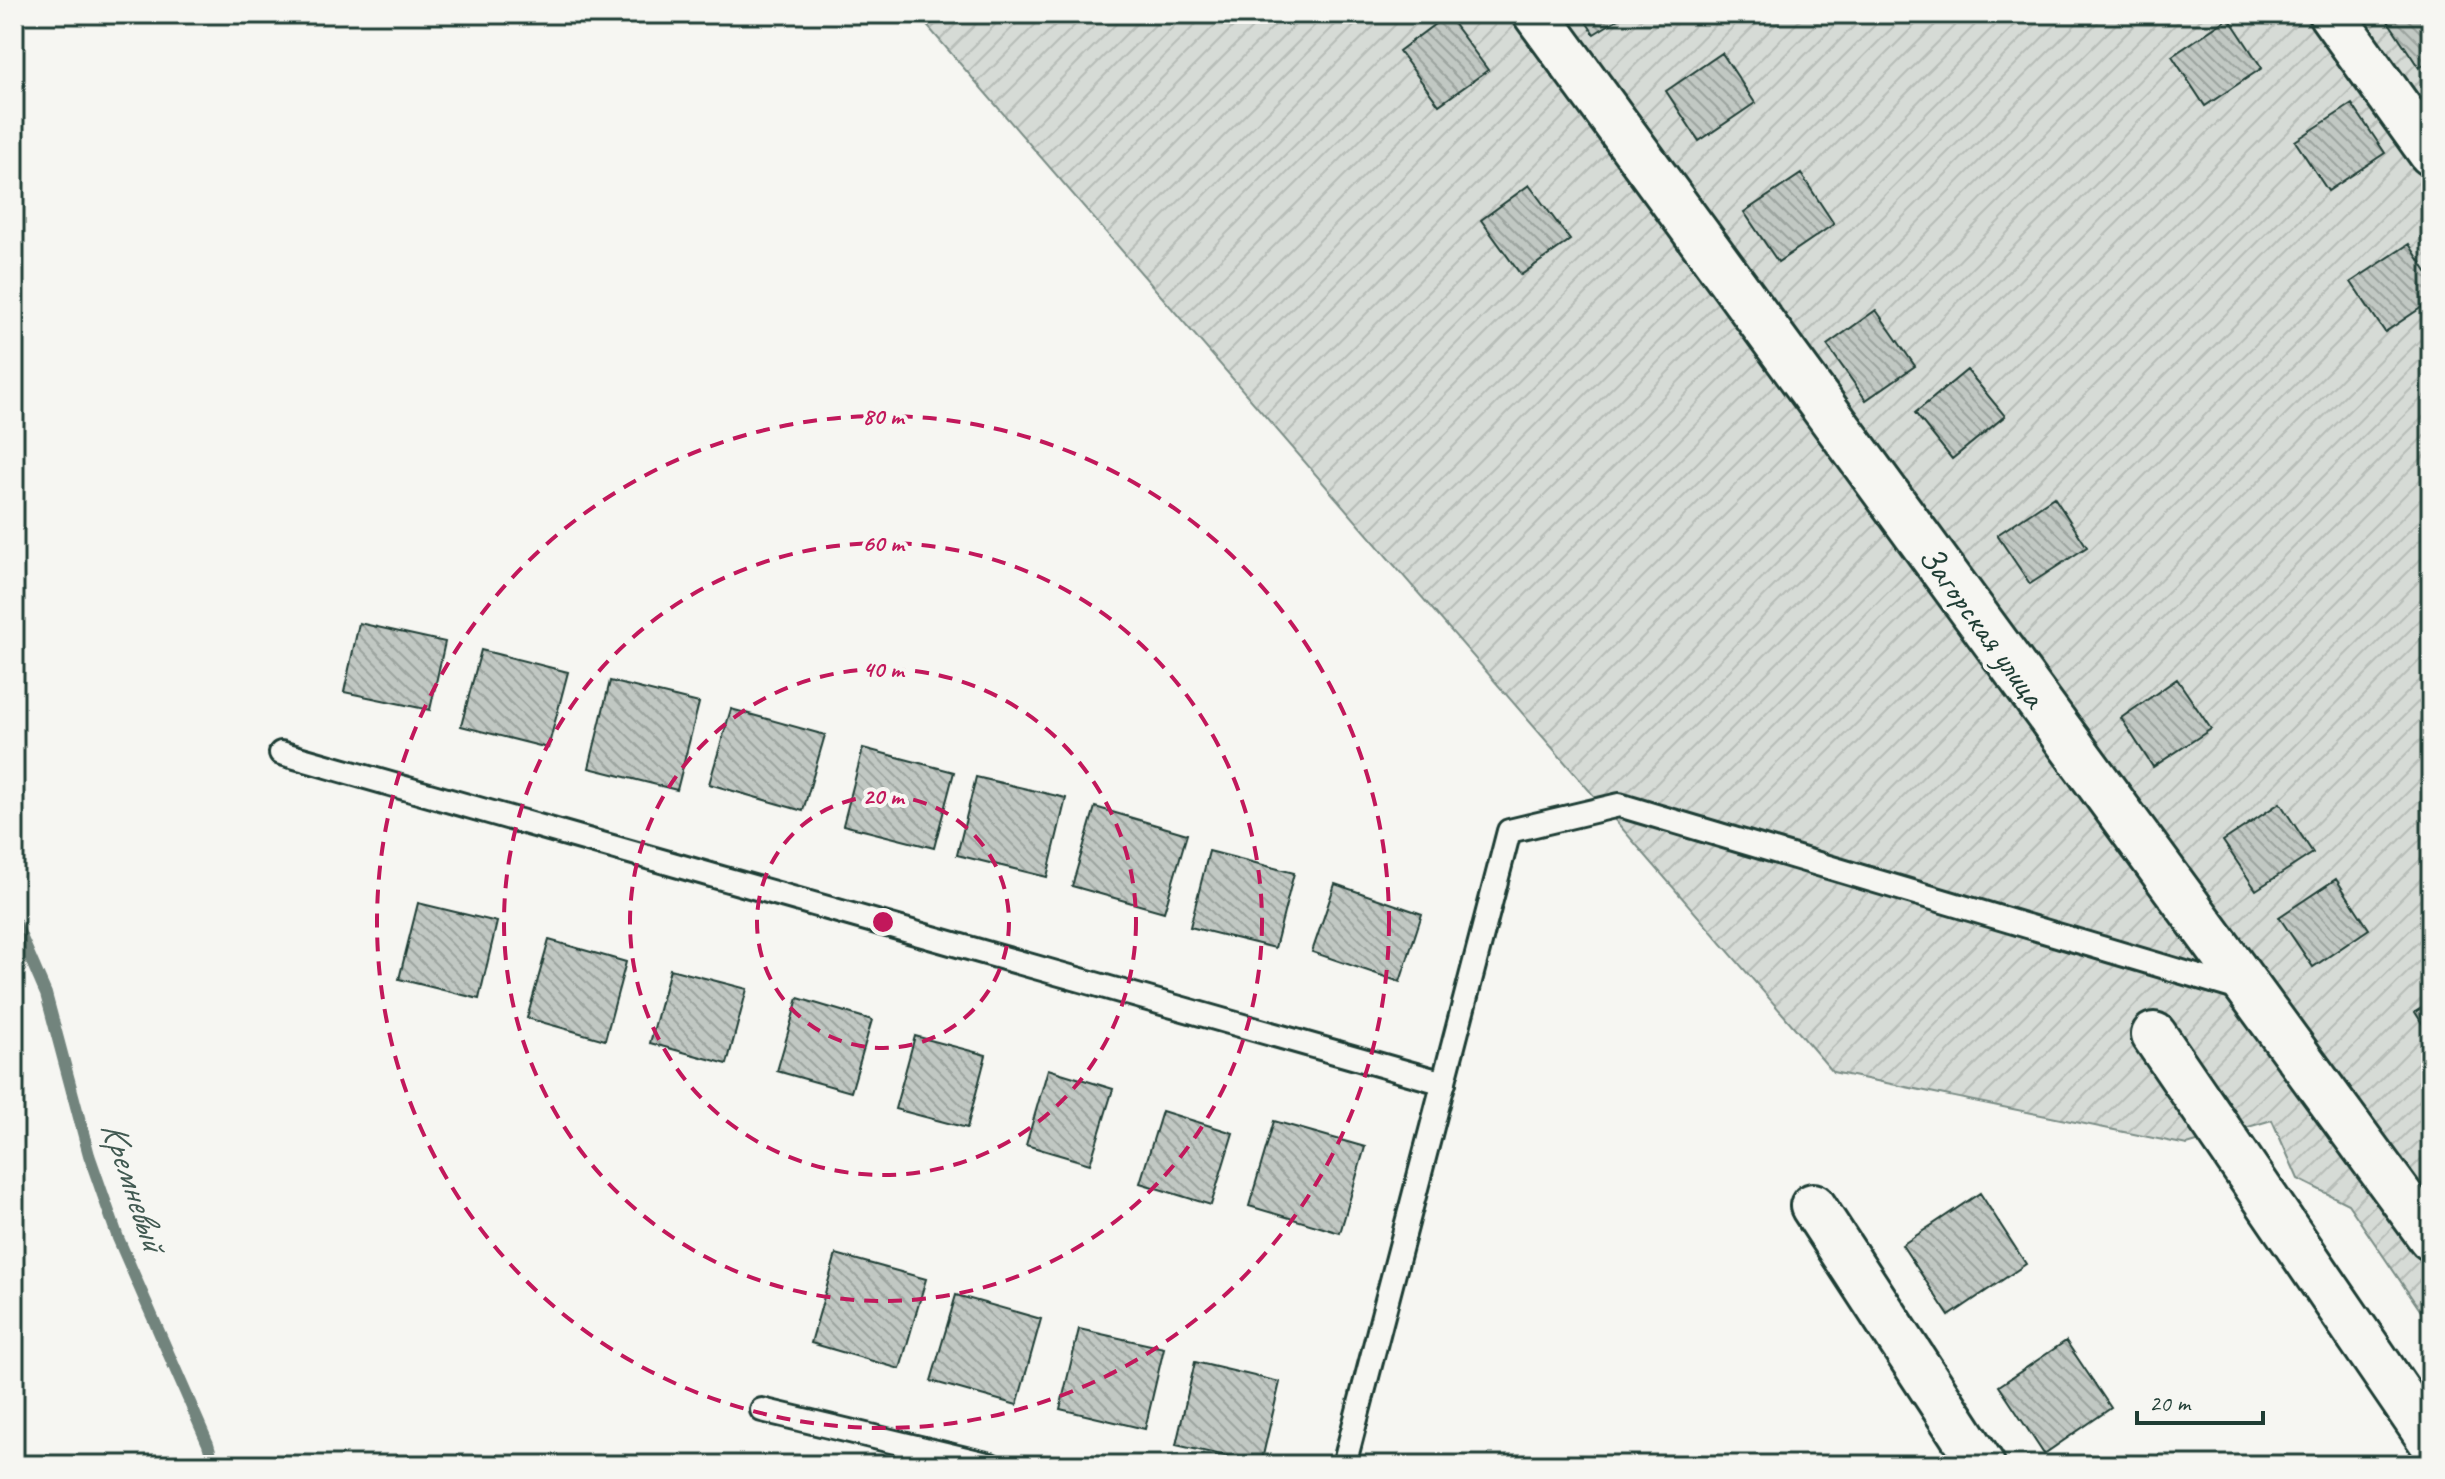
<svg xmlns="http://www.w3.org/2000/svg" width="2445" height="1479" font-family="Caveat,sans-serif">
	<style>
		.garden { fill: url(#garden-furrows); stroke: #7a8c85; stroke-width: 2 }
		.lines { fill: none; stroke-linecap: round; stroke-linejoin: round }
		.stream { stroke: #72847d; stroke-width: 12 }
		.building { fill: url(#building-back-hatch); stroke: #1f3d34; stroke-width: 2 }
		.lane-casing { stroke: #1f3d34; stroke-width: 28 }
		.street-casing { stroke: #1f3d34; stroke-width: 50 }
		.lane { stroke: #f6f6f2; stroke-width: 22 }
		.street { stroke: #f6f6f2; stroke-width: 44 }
		.ring { fill: none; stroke: #c2185b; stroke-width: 4; stroke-dasharray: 14 10 }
		.labels { text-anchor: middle; stroke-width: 8; stroke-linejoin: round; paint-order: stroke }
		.street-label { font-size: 34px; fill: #1f3d34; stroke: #f6f6f2 }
		.water-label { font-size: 36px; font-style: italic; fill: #425a52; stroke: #f6f6f2 }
		.centre { fill: #c2185b; stroke: #f6f6f2; stroke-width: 4 }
		.ring-label { font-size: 24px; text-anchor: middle; font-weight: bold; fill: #c2185b; stroke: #f6f6f2; stroke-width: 8; stroke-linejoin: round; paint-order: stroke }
	</style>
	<defs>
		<pattern id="garden-furrows" width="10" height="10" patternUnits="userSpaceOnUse" patternTransform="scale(2)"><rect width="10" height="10" fill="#d6dbd6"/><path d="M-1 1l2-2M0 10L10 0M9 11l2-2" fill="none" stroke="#b7bdb8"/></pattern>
		<pattern id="building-back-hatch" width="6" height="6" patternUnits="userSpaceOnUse" patternTransform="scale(2)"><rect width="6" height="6" fill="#c1c8c3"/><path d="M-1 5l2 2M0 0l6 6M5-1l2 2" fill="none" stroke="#9ca49f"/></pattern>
	</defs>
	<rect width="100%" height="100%" fill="#f6f6f2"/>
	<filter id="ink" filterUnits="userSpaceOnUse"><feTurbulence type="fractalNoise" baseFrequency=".0125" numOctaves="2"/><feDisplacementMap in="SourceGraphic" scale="16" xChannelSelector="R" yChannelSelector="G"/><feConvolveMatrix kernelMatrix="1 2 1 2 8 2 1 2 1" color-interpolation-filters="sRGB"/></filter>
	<g filter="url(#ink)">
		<path class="garden" d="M917,14h1514v1312l-83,-122 -50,-25 -26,-59 -85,25 -354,-73z"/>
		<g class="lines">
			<path class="stream" d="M14,920l32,74 43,161 29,83 90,206 6,21"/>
		</g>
		<path class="building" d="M1581,14h45l-32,20z
			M2391,14h40v45l-12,9 -33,-50z
			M1447,15l41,55 -49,35 -40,-54z
			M2229,18l33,50 -57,38 -33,-50z
			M1722,53l33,50 -56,38 -33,-50z
			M2352,104l33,49 -57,38 -33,-50z
			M1801,174l33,50 -56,38 -34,-50z
			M1529,185l41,55 -49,35 -40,-55z
			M2409,244l22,34v23l-46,31 -34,-50z
			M1876,310l39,56 -49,34 -39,-55z
			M1967,370l38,46 -53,43 -37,-46z
			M2054,497l33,50 -57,37 -33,-49z
			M359,623l86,19 -15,68 -86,-18z
			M481,650l87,22 -20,76 -87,-22z
			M2177,679l34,50 -58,38 -32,-49z
			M610,681l89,22 -22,87 -88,-22z
			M731,709l94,26 -22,76 -94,-27z
			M863,748l91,24 -20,76 -91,-23z
			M976,777l90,21 -19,79 -90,-22z
			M2280,803l33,50 -57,37 -33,-49z
			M1095,807l92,27 -23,78 -92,-26z
			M1209,851l85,22 -19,75 -85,-21z
			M2336,879l33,50 -56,38 -34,-50z
			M1335,884l87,30 -22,68 -88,-30z
			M418,903l79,19 -18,77 -80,-20z
			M549,940l77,22 -21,78 -78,-22z
			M670,969l77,20 -20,75 -77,-21z
			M798,998l74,22 -21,72 -74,-21z
			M2431,1002v35l-16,-25z
			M915,1036l71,19 -19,73 -72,-19z
			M1048,1069l65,20 -23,75 -64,-19z
			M1162,1111l71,22 -22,72 -71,-22z
			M1274,1121l91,26 -25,86 -91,-27z
			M1980,1193l46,71 -77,52 -47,-71z
			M836,1254l90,25 -26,90 -89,-26z
			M956,1295l85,24 -24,86 -86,-24z
			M1079,1329l85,19 -19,81 -85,-20z
			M2066,1341l45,67 -67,46 -45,-68z
			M1195,1362l85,20 -19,82 -85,-19z"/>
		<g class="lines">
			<g class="lane-casing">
				<path id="lane" d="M281,753l1163,330
					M762,1410l229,55
					M1344,1465l165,-634 110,-26 624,185"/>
			</g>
			<g class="street-casing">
				<path id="street" d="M1536,14l895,1224
					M2331,14l100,139
					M2154,1035l277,406
					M1813,1206l169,259"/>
			</g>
			<use href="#lane" class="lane"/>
			<use href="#street" class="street"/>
		</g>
	</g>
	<g class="ring">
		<circle cx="883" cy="922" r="126"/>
		<circle cx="883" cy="922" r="253"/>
		<circle cx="883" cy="922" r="379"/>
		<circle cx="883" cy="922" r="506"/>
	</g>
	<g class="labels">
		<g class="street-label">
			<text transform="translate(1983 626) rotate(54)" y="12">Загорская улица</text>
		</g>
		<g class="water-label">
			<text transform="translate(135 1185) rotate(71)" y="13">Кремневый</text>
		</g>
	</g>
	<circle cx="883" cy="922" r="12" class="centre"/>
	<g class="ring-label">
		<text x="883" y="424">80 m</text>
		<text x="883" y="551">60 m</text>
		<text x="883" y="677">40 m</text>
		<text x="883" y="804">20 m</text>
	</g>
	<rect width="2445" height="1479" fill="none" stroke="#f6f6f2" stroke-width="48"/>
	<rect x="24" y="24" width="2397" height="1431" fill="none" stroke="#1f3d34" stroke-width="3" filter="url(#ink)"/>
	<path d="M2137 1411v12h126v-12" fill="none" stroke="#1f3d34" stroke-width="4"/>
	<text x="2149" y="1411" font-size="24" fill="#1f3d34" stroke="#f6f6f2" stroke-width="6" paint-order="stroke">20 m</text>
</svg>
